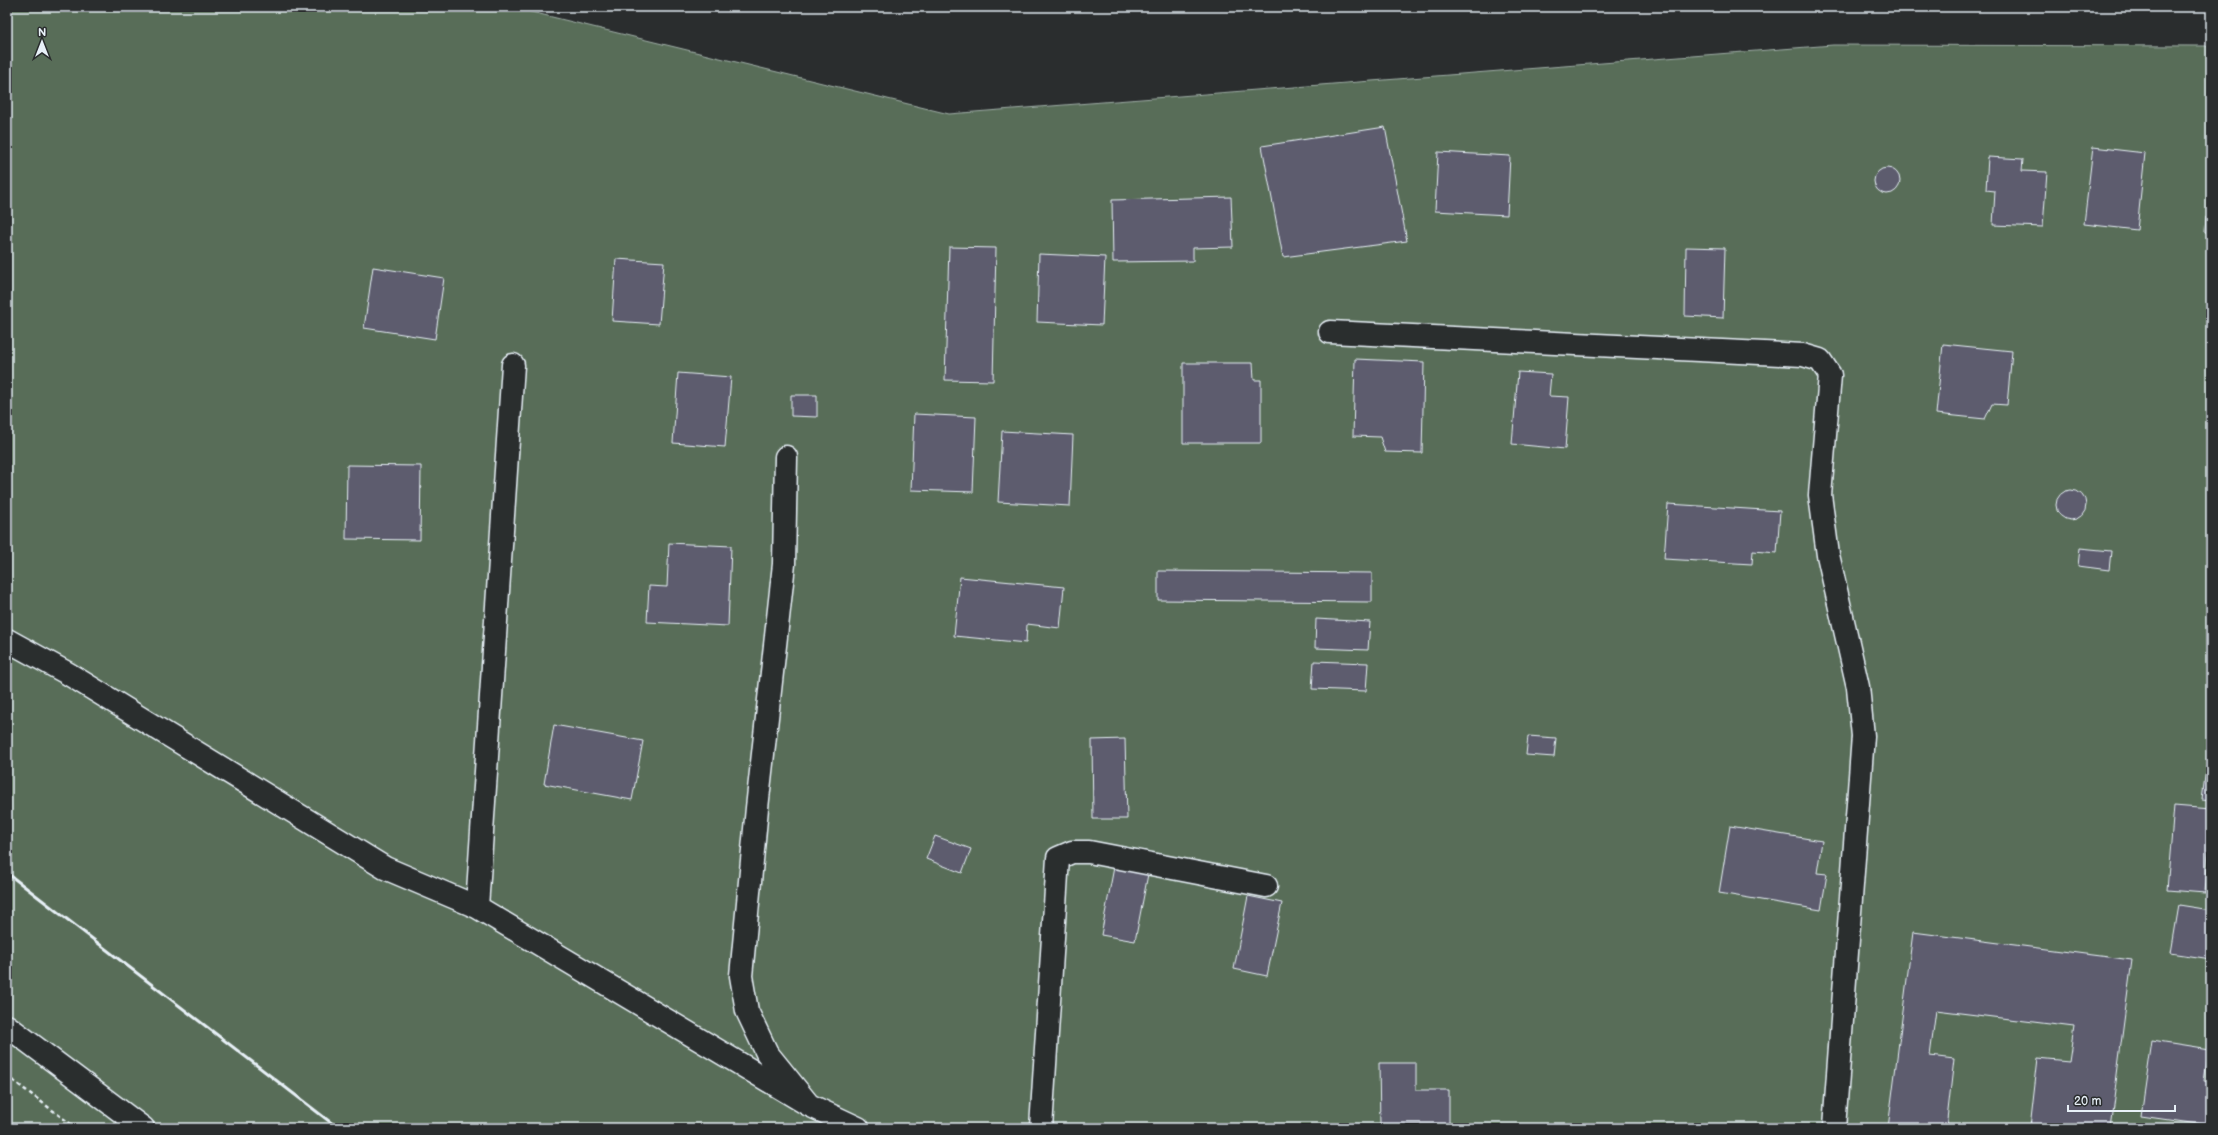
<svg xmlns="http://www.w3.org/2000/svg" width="2218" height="1135" font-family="'Balsamiq Sans',sans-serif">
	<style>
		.green { fill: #596d58; stroke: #a0afa8 }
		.building { fill: #5d5c6e; stroke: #e8f1f8 }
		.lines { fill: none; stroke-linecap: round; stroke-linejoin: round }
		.street-casing { stroke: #e8f1f8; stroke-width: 25 }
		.primary-casing { stroke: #e8f1f8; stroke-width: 25 }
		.path { stroke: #e8f1f8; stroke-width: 2.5; stroke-dasharray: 4 3; stroke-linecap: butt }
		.street { stroke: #2a2d2e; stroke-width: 22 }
		.primary { stroke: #2a2d2e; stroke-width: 22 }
		.rail { stroke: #e8f1f8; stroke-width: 3 }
	</style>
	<rect width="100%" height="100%" fill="#2a2d2e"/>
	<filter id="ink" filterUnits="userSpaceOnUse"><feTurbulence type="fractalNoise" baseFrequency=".025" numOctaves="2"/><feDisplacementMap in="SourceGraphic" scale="8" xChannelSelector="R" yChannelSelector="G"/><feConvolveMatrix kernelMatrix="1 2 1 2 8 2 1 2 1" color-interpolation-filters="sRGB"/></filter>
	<g filter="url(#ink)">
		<path class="green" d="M7,7h504l438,107 884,-69 378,1v1082h-2204z"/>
		<path class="building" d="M1385,127l22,114 -124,16 -21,-111z
			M2093,147l52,6 -8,77 -53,-6z
			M1438,152l72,4 -3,59 -72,-4z
			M1988,157l35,2 -1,12 25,1 -4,55 -50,-2 2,-34 -9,-1z
			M1874 181a13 13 0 1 1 26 0a13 13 0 1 1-26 0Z
			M1231,197l2,50 -40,1v13l-80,1 -1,-62z
			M2206,217h5v16l-6,-1z
			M949,247l47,1 -3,133 -48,-1z
			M1686,247l39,1 -2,70 -38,-2z
			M1039,254l66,3 -3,68 -65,-3z
			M616,259l48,3 -5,62 -47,-3z
			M373,267l71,11 -9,61 -71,-11z
			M1943,344l69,7 -5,54 -15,-1 -7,15 -49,-5z
			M1355,359l69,3 -2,91 -37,-1 -5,-15 -27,-1z
			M1183,363h70l1,17h7v63h-78z
			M1518,372l33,2 -2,22 20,1 -4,52 -53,-5z
			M678,373l53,4 -6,70 -52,-4z
			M791,395h26v22l-26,-1z
			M914,414l62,3 -3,75 -62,-2z
			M1002,431l71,4 -3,71 -72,-4z
			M347,465l74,1 -1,74 -74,-1z
			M2056 505a15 15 0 1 1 30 0a15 15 0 1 1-30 0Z
			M1668,504l112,7 -3,42 -24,-2 -1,13 -88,-5z
			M669,543l62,3 -3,80 -81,-4 2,-36 18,1z
			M2080,548l31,3 -2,19 -31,-4z
			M1158,571l214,2v29l-214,-2z
			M960,577l104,10 -4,41 -33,-4 -1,19 -72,-7z
			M1316,619l54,3 -2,28 -53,-2z
			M1314,661l54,2 -2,28 -54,-2z
			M554,725l89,16 -11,59 -88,-16z
			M1528,736l28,2 -2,19 -28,-2z
			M1125,739l2,80h-34l-1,-79z
			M2208,754h3v46l-9,-1z
			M2174,806l37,3 -6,84 -38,-3z
			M1730,826l92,15 -5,32 10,1 -6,36 -102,-17z
			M935,836l36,13 -9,24 -36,-14z
			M1115,862l34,7 -14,72 -34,-6z
			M1248,896l34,7 -15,73 -33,-7z
			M2179,905l32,5v49l-40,-6z
			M1913,932l219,28 -22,168h-80l8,-70 31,3 5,-34 -138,-17 -6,46 24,3 -8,69h-58z
			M2152,1040l57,9 -5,32 7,1v44l-70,-10z
			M1379,1063h37v27h33v35h-69z"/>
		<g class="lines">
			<g class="street-casing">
				<path id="street" d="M1330,332l473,23 17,5 10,15 -10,120 8,60 30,132 5,49 -29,392
					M786,457l-2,107 -27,244 -16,168 6,35 20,42 42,52 49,23
					M7,640l60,33 318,195 92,39 332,198
					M477,907l36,-542
					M1041,1128l17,-270 14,-6h17l177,34"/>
			</g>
			<g class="primary-casing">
				<path id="primary" d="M7,1026l136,102"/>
			</g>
			<path class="path" d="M7,1076l69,52"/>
			<use href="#street" class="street"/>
			<use href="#primary" class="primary"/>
			<path class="rail" d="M7,873l331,255"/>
		</g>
	</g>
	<rect width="2218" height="1135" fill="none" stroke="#2a2d2e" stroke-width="24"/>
	<rect x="12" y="12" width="2194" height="1111" fill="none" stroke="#e8f1f8" stroke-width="1.5" filter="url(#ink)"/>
	<g transform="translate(42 42)" stroke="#2a2d2e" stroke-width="3" paint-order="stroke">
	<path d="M0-3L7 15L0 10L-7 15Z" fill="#e8f1f8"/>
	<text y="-6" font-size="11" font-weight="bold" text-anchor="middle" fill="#e8f1f8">N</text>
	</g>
	<path d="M2068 1105v6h107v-6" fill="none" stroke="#e8f1f8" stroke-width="2"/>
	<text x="2074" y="1105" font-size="12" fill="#e8f1f8" stroke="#2a2d2e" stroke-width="3" paint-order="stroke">20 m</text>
</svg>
